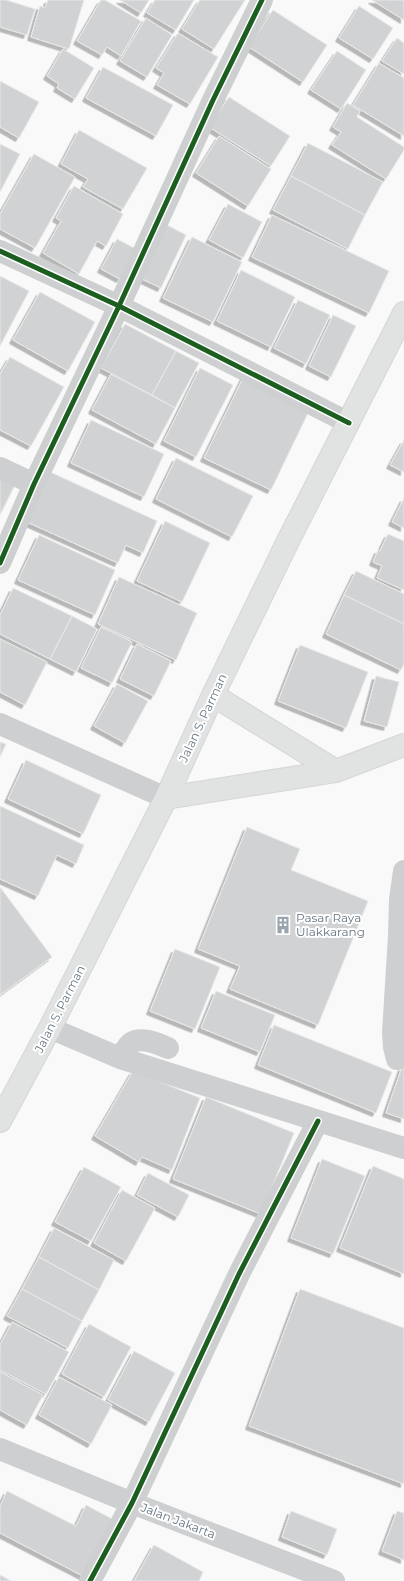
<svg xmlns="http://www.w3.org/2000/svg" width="404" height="1581" font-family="Montserrat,sans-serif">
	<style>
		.building { fill: #d0d2d3; stroke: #e8e8e8; filter: url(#shadow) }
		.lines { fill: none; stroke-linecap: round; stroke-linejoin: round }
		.major-casing { stroke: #d5d6d7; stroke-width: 24 }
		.minor { stroke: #cecfd0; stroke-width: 22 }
		.major { stroke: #e1e2e2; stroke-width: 22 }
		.cycleway-casing { stroke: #fff; stroke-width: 8 }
		.cycleway { stroke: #1b5e20; stroke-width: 5 }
		.labels { text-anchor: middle; stroke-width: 4; stroke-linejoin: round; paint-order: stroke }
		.street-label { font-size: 12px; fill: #657683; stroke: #fff }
		.poi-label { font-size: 12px; fill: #657683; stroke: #fff; text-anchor: start }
	</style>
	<defs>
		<filter id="shadow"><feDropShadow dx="-3.5" dy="3.5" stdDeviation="0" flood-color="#0004"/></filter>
	</defs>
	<rect width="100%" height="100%" fill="#f9f9f9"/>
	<path class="building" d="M0,0h6l29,9 -8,26 -27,-8z
		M48,0h36l-15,49 -38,-12 9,-31 5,2z
		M101,0h4l36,21 -20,35 -14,-9 -5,8 -25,-14z
		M120,0h29l-8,13z
		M155,0h39l-18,30 -29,-17z
		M200,0h45l-31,49 -32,-20z
		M372,0h32v20z
		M359,6l34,22 -20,31 -34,-21z
		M273,10l54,35 -24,37 -54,-35z
		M146,18l26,17 -25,42 -27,-16z
		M178,33l40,24 -28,47 -33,-19 7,-12 -8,-5z
		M397,38l7,5v31l-22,-13z
		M63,49l31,19 -19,31 -18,-11 2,-4 -12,-8z
		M337,51l29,19 -25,39 -30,-19z
		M379,63l25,15v58l-51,-31z
		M103,67l70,38 -17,31 -70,-38z
		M0,81l39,21 -20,36 -19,-11z
		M229,97l61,39 -19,30 -62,-39z
		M347,103l13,8 -3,6 47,30v3l-18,29 -54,-34 9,-13 -8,-5z
		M79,130l68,38 -24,41 -40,-22 5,-8 -27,-15z
		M219,136l52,33 -23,37 -52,-33z
		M308,143l75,39 -18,33 -74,-39z
		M0,144l20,10 -20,38z
		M34,154l41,23 -40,71 -35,-19v-15z
		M291,176l74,39 -17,34 -75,-39z
		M74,186l49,28 -17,32 -9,-5 -18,33 -36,-21 18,-32 -5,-3z
		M228,204l34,18 -19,36 -34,-18z
		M272,215l117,56 -20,42 -117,-56z
		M165,224l21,11 -25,53 -21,-10z
		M192,237l50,25 -29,60 -50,-24z
		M117,239l19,10 -16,30 -19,-10z
		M241,270l54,27 -24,50 -54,-26z
		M0,276l29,15 -29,55z
		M40,292l55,30 -27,49 -55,-31z
		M298,300l32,15 -24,49 -32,-16z
		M333,315l23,11 -25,51 -22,-11z
		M125,324l51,27 -24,44 -51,-27z
		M176,351l23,12 -24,45 -23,-13z
		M10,357l54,30 -33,59 -31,-16v-56z
		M200,368l33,17 -37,72 -32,-16z
		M111,374l64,34 -19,36 -64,-34z
		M244,376l66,33 -39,81 -67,-32z
		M91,420l73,34 -20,43 -73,-34z
		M404,440v32l-14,-7z
		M176,458l77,38 -21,41 -76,-38z
		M48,471l109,50 -14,32 -17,-8 -8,18 -91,-41z
		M0,473l17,8 -17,34z
		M404,498v30l-12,-6z
		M165,521l45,22 -28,59 -45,-21z
		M388,534l16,7v49l-27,-12 5,-12 -9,-4 5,-12 2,1z
		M39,535l76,35 -20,45 -77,-35z
		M356,571l48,23v30l-60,-29z
		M119,577l78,36 -21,47 -78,-36z
		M13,588l59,28 -22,43 -50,-25v-19z
		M344,595l60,29v40l-3,6 -75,-36z
		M72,616l25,13 -21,43 -26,-13z
		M101,627l31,15 -20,41 -31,-15z
		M0,639l47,23 -22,43 -25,-13z
		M137,644l34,17 -17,35 -34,-17z
		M300,645l68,27 -22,56 -68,-27z
		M376,676l23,6 -12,45 -23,-6z
		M117,684l31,17 -23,42 -31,-17z
		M0,742l6,2 -6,13z
		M26,760l75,35 -18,39 -75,-35z
		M0,806l84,39 -8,19 -19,-9 -19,41 -38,-17z
		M247,827l53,22 -9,21 77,31 -50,124 -88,-36 10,-23 -42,-17z
		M0,887l52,70 -52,38z
		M175,949l45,18 -25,62 -45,-18z
		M216,991l59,24 -15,37 -59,-24z
		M274,1025l118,47 -16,41 -118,-48z
		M402,1067l2,1v51l-18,-6z
		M133,1071l67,27 -28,72 -30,-13 -3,5 -44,-26z
		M206,1097l88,36 -33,81 -88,-35z
		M322,1159l43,17 -32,78 -42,-16z
		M373,1166l31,13v95l-64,-26z
		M84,1167l37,20 -30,54 -36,-19z
		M148,1173l41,22 -11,22 -41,-22z
		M122,1190l33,18 -29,53 -32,-18z
		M54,1228l60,32 -15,30 -60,-33z
		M39,1257l60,33 -17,31 -60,-32z
		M22,1289l60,32 -14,27 -61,-32z
		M300,1289l104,39v156l-155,-58z
		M12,1322l57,30 -23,42 -46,-24v-25z
		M89,1324l42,23 -27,50 -42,-23z
		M134,1351l41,22 -26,49 -41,-22z
		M0,1372l43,23 -16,30 -27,-15z
		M59,1377l53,28 -21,39 -52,-29z
		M7,1491l69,35 10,-21 26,14 -29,57 -83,-43v-27z
		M291,1511l46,18 -10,26 -45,-18z
		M397,1511l7,2v47l-22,-9z
		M154,1545l49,27 -4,9h-65z
		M0,1575l11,6h-11z"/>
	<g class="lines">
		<g class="major-casing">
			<path id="major" d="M213,695l123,76
				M166,798l170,-27 68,-26
				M0,1121l50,-93 116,-230 47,-103 75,-154 116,-228"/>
		</g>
		<path class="minor" d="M0,251l119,55 230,117
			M0,468l34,16
			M0,563l34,-79 85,-178 94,-206 49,-100
			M0,724l166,74
			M50,1028l70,30 284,90
			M120,1058c3,-4 7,-12 11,-15 11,-7 27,1 37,5
			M397,1059l-3,-12 -1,-14 6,-97 1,-37 4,-28
			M0,1449l132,54 202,78
			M90,1581l42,-78 107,-229 79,-153"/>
		<use href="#major" class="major"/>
		<g class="cycleway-casing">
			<path id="cycleway" d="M0,251l119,55 230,117
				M0,563l34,-79 85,-178 94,-206 49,-100
				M90,1581l42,-78 107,-229 79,-153"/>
		</g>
		<use href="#cycleway" class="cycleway"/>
	</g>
	<defs>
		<g id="building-bare" transform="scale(1.38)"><path d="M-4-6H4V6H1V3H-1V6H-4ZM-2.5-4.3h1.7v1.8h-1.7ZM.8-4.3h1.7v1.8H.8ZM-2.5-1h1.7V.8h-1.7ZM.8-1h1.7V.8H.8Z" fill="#99a4ac" stroke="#fff" stroke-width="2.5" paint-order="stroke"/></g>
	</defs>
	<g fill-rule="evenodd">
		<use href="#building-bare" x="283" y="925"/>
	</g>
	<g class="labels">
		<g class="street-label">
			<text transform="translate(203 718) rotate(-65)" y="4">Jalan S. Parman</text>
			<text transform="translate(60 1009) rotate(-63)" y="4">Jalan S. Parman</text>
			<text transform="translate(178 1521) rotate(21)" y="4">Jalan Jakarta</text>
		</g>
		<g class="poi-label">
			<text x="296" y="922">Pasar Raya<tspan x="296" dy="14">Ulakkarang</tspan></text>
		</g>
	</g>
</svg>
